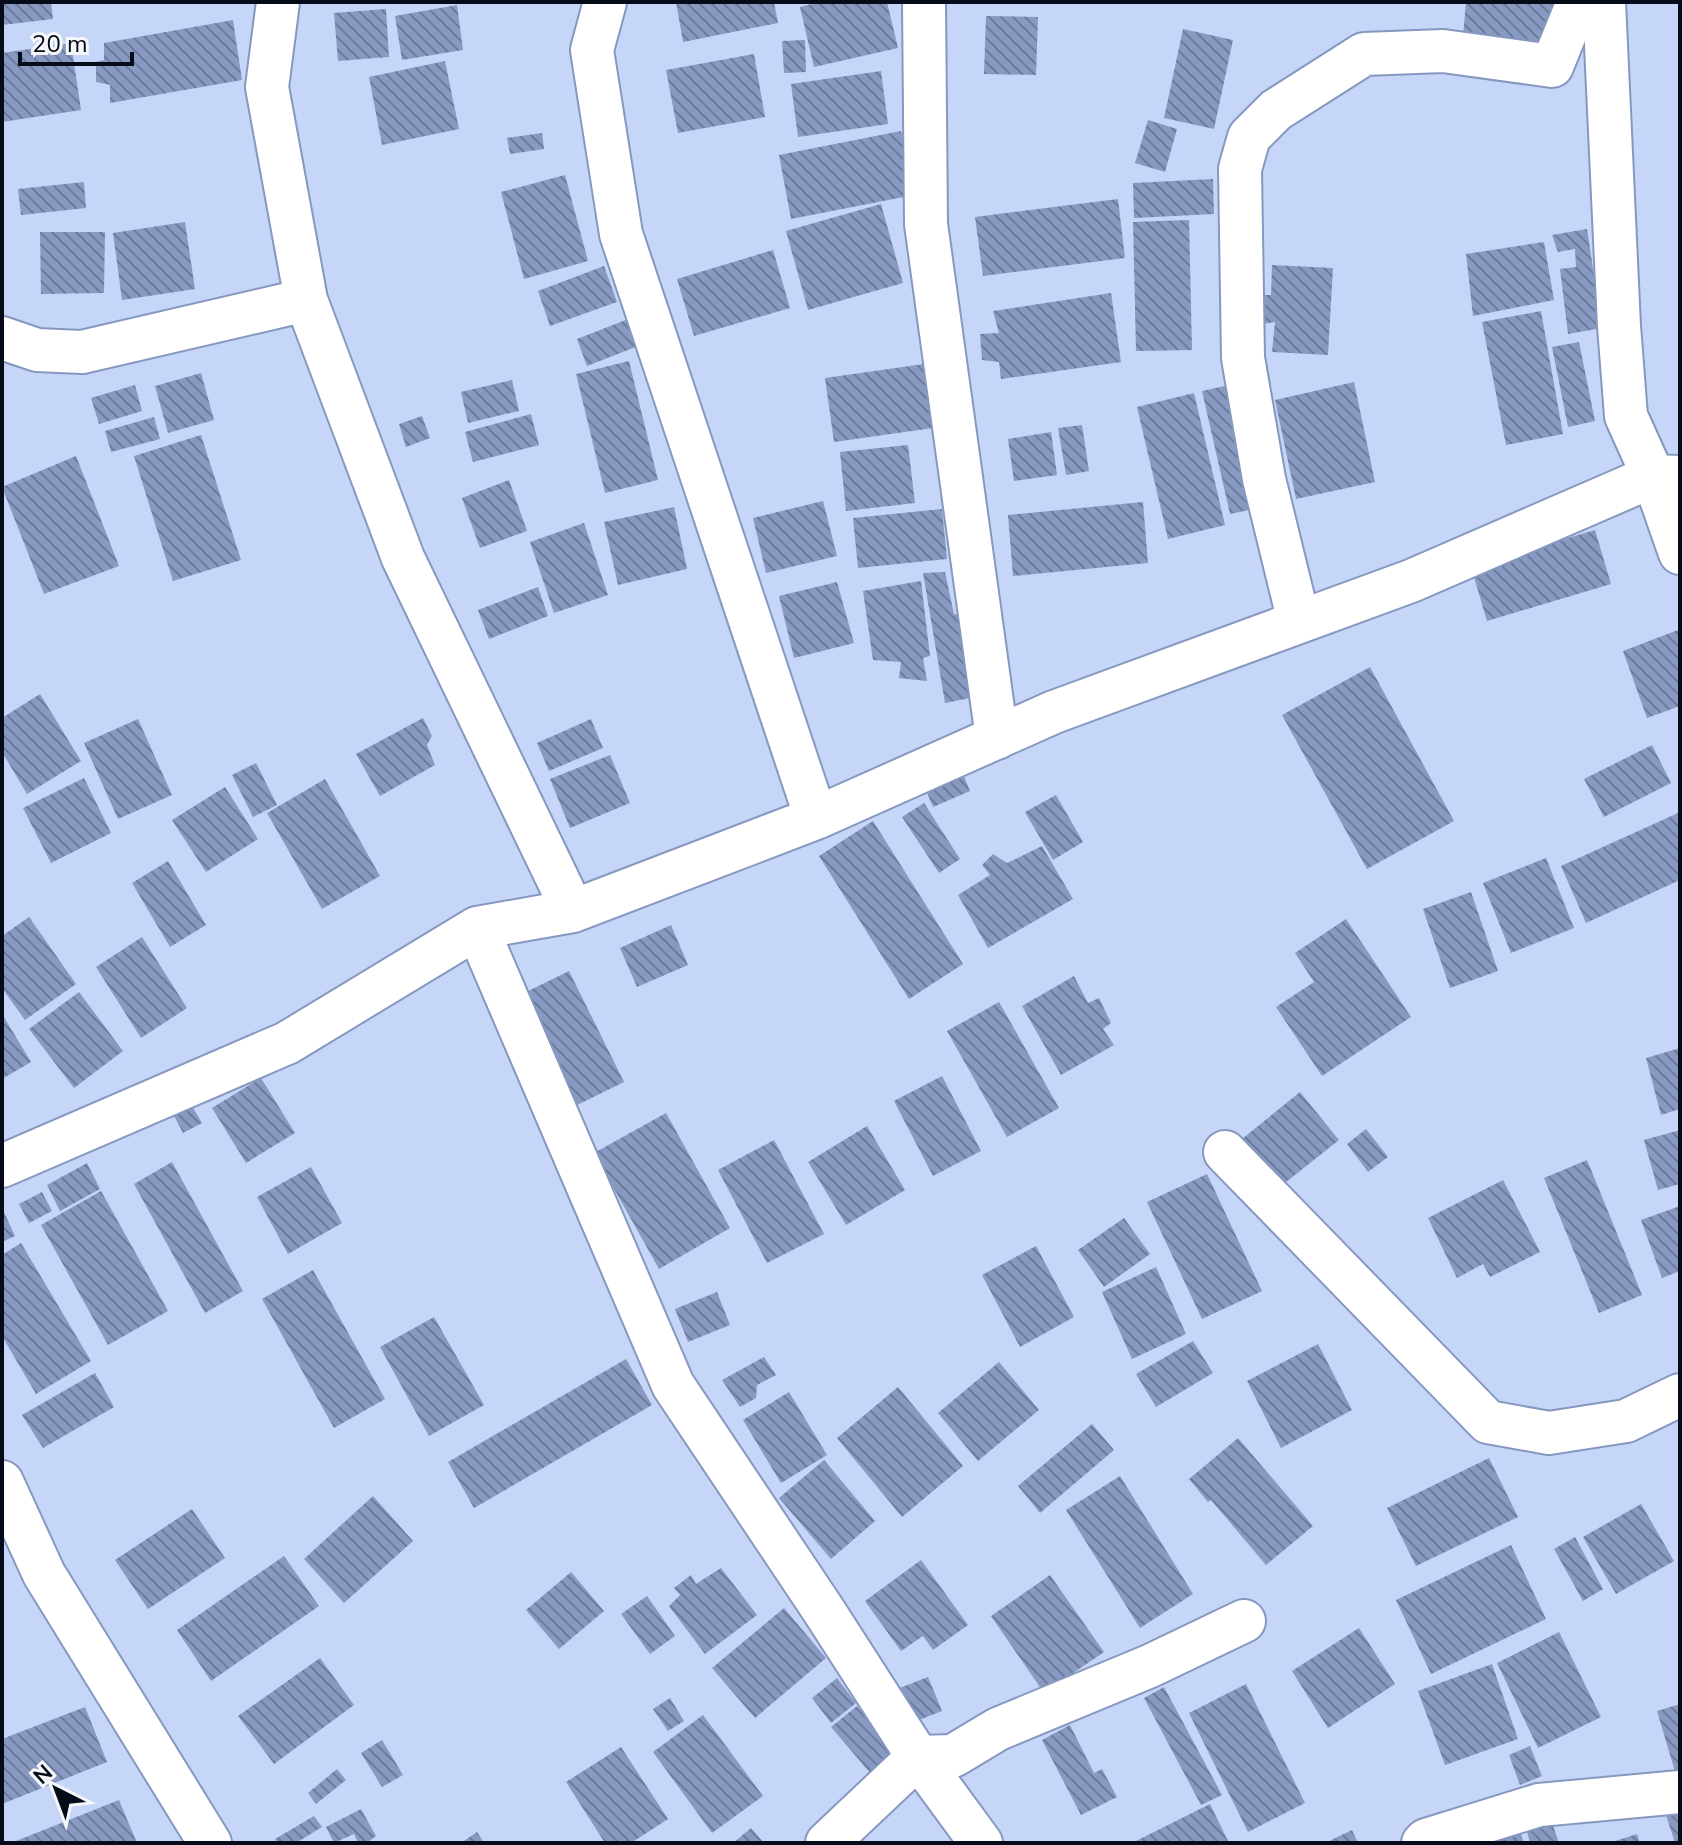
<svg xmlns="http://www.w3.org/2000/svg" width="1682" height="1845" font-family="'Nunito Sans',sans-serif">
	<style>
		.building { fill: url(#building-back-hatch) }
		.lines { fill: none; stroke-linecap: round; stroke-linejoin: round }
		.street-casing { stroke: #8698c0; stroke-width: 46 }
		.street { stroke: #fff; stroke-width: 42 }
	</style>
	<defs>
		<pattern id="building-back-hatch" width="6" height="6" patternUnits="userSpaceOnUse" patternTransform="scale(2)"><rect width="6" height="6" fill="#889ac2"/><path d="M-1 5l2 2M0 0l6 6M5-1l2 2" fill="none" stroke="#6d7c9d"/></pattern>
	</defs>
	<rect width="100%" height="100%" fill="#c6d6f8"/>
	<path class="building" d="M2,2h49l2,17 -51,6z
		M676,2h98l4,21 -95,19z
		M819,2h68l11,46 -84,19 -14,-60z
		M1466,2h91l-4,42 -90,-8z
		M457,5l6,45 -61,10 -7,-44z
		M386,9l3,48 -51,4 -4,-48z
		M986,16l52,1 -2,58 -52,-1z
		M233,20l9,60 -132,23v-18l-14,-3v-20l8,-2v-17z
		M1183,29l50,11 -19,89 -50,-11z
		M805,40l1,32 -22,1 -2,-32z
		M71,43l10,67 -79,12v-69z
		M754,54l11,63 -87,16 -12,-63z
		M445,61l14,68 -77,16 -13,-68z
		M881,71l7,53 -90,13 -7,-53z
		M1148,120l29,9 -12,43 -30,-9z
		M901,131l13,64 -123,24 -12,-64z
		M542,133l2,16 -34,5 -3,-16z
		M565,175l23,86 -64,18 -23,-87z
		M1213,179l1,35 -80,4 -1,-35z
		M84,182l2,26 -65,7 -3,-26z
		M1118,199l7,59 -142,18 -8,-59z
		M881,204l22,79 -95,27 -22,-79z
		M1189,220l3,130 -56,1 -3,-129z
		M185,222l10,67 -73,11 -9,-67z
		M1587,229l15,99 -34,6 -8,-65 16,-2 -1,-18 -17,3 -6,-17z
		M40,232h65l-1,61 -63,1z
		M1544,242l10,58 -81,16 -7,-62z
		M773,250l17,58 -96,28 -17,-57z
		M1272,265l61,3 -5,87 -56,-3 3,-30 -12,2 2,-29h6z
		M604,266l13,36 -67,24 -12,-35z
		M1111,293l10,69 -120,17 -2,-17 -17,-2 -2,-26 19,-1 -6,-22z
		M1541,311l22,123 -57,11 -24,-123z
		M636,316l10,27 -59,23 -10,-27z
		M1579,342l16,79 -27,6 -16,-80z
		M629,361l29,119 -53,13 -29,-119z
		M931,363l9,64 -106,15 -9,-64z
		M201,373l13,47 -46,13 -13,-47z
		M512,380l7,31 -51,12 -7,-31z
		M1354,382l21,100 -79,17 -21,-99z
		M135,385l7,26 -43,13 -8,-26z
		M1229,385l29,123 -28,6 -28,-123z
		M1194,393l31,132 -57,14 -31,-132z
		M531,414l8,31 -66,17 -8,-30z
		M422,416l8,22 -24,9 -7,-23z
		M154,417l6,22 -49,13 -6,-21z
		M1082,425l7,46 -23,4 -8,-47z
		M1051,432l6,43 -43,6 -6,-42z
		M201,435l40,125 -68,21 -39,-125z
		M908,445l7,58 -69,8 -6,-59z
		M76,456l43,110 -75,28 -42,-107z
		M509,480l18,51 -47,17 -18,-50z
		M823,501l14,55 -71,17 -13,-55z
		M1143,502l5,61 -135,13 -5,-61z
		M674,507l13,62 -69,16 -14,-63z
		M942,509l5,50 -89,9 -5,-50z
		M584,523l24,72 -54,18 -24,-71z
		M1595,530l16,54 -124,37 -16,-54z
		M945,572l9,42 11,2 15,80 -35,7 -22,-130z
		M921,581l9,75 -7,2 4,23 -28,-3 2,-16 -28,-2 -10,-69z
		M837,582l17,61 -60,15 -15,-62z
		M538,587l10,29 -59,23 -11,-29z
		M1678,630l2,76 -33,12 -24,-67z
		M1370,667l84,154 -87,48 -85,-154z
		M40,694l41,67 -54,33 -25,-42v-34z
		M423,718l9,18 -5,9 8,20 -55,31 -24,-42z
		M138,719l34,76 -54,24 -34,-76z
		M591,719l12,29 -54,23 -12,-28z
		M1652,745l19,38 -67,34 -20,-38z
		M610,755l20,48 -60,25 -20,-49z
		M256,763l21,42 -24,12 -21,-42z
		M960,767l10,24 -37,16 -10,-24z
		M84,778l27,55 -60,30 -28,-55z
		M325,779l55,97 -58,33 -55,-96z
		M225,787l33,52 -52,33 -34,-52z
		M1056,795l27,47 -30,18 -28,-48z
		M924,803l36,56 -21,14 -37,-56z
		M1678,813l2,67 -94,43 -25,-57z
		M873,821l90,143 -54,35 -90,-143z
		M1042,846l31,53 -85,49 -30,-53 32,-20 -8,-10 11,-11 14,9z
		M1546,858l28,70 -63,25 -28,-70z
		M168,861l38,64 -36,22 -38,-64z
		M1471,892l27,79 -48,17 -27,-79z
		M29,917l47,67 -51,36 -23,-32v-52z
		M1346,919l65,98 -89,59 -46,-69 38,-25 -19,-29z
		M671,925l17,40 -51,22 -17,-39z
		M142,937l45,71 -46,30 -45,-71z
		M569,971l55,111 -57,28 -55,-111z
		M1074,976l14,27 11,-5 12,25 -8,6 11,16 -53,30 -39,-69z
		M79,992l44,59 -49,37 -45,-59z
		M999,1002l60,106 -52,29 -60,-106z
		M2,1014l29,48 -29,17z
		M1680,1048v61l-19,6 -15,-57z
		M942,1076l39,75 -48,25 -39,-75z
		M261,1078l34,55 -49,30 -34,-55z
		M1300,1092l39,48 -58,46 -39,-47z
		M189,1101l13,22 -19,10 -12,-23z
		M666,1113l64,115 -71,41 -65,-116z
		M867,1126l38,64 -59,35 -38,-63z
		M1366,1129l22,28 -20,15 -21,-28z
		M1680,1130v54l-22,6 -14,-50z
		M774,1140l50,94 -57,29 -49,-93z
		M1587,1160l55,135 -43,18 -55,-135z
		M172,1162l71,129 -38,22 -71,-129z
		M87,1163l13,26 -40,22 -13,-26z
		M311,1167l31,56 -54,31 -31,-57z
		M1207,1174l55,117 -60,28 -55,-117z
		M1503,1180l37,72 -50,25 -7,-13 -26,14 -29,-60z
		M101,1191l67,120 -60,34 -67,-120z
		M42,1192l10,19 -23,12 -10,-19z
		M1680,1206v65l-18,7 -21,-58z
		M2,1208l13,28 -13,6z
		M1124,1218l26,36 -46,33 -26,-37z
		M21,1243l70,118 -55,33 -34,-58v-81z
		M1036,1246l38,71 -54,30 -38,-72z
		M1156,1267l30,67 -54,25 -30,-67z
		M313,1270l72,129 -51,29 -72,-129z
		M717,1292l13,33 -42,17 -13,-33z
		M434,1317l50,88 -55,31 -49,-89z
		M1193,1341l20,32 -57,34 -20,-33z
		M1318,1344l34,66 -71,38 -34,-67z
		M764,1357l12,18 -19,10 -1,13 -16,9 -18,-27z
		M626,1359l26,46 -178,103 -26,-46z
		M999,1362l40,48 -61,51 -40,-48z
		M95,1373l19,34 -71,41 -21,-33z
		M898,1387l65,79 -61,51 -65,-79z
		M789,1392l38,63 -46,28 -38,-63z
		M1092,1424l22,26 -74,63 -22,-27z
		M1238,1438l75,88 -47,39 -55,-65 -3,2 -19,-23z
		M1489,1458l29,59 -102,49 -29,-58z
		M824,1460l51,61 -44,38 -52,-61z
		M1120,1476l73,118 -53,34 -74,-118z
		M373,1496l40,45 -69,62 -40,-44z
		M1641,1504l33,57 -58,33 -33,-57z
		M192,1509l33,49 -77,51 -33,-49z
		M1575,1537l28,52 -20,12 -29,-52z
		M1511,1545l35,74 -115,55 -35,-74z
		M284,1556l35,50 -108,75 -34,-51z
		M921,1560l47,65 -35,25 -10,-14 -22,15 -36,-50z
		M721,1568l36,47 -52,39 -36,-48 11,-11 -6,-7 17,-13 5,9z
		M571,1572l33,39 -45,38 -33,-39z
		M1050,1575l54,77 -60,41 -53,-77z
		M647,1596l28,40 -25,18 -29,-40z
		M784,1608l42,50 -71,60 -43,-50z
		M1359,1628l36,56 -67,44 -36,-57z
		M1559,1632l42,85 -63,31 -41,-85z
		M320,1658l34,47 -80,59 -36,-48z
		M1492,1664l26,75 -73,26 -27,-74z
		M928,1677l14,34 -31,12 -14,-34z
		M837,1678l19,25 -25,20 -19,-25z
		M1246,1684l59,119 -57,29 -59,-119z
		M1164,1687l58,108 -21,10 -57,-107z
		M670,1698l14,23 -16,10 -15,-22z
		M1680,1704v80l-1,1 -22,-74z
		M857,1706l45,54 -25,21 -46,-54z
		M85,1707l22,55 -105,42v-65z
		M703,1715l60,81 -51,37 -59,-81z
		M1070,1725l24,48 8,-4 15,28 -36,18 -39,-75z
		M382,1740l21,35 -21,12 -21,-34z
		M1530,1746l12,30 -22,9 -11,-30z
		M621,1747l47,72 -37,24h-26l-39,-61z
		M337,1769l9,11 -30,24 -8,-11z
		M119,1800l18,43h-126z
		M1210,1804l19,39h-97z
		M361,1809l15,27 -9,7h-9l-4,-9 -20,9 -8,-16z
		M1680,1811v32h-5l-9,-28z
		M314,1816l8,11 -26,16h-18l-3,-4z
		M1551,1820l8,23h-29l-4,-15z
		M751,1828l13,15h-31z
		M1519,1828l5,15h-45z
		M1352,1830l6,13h-33z
		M477,1832l7,11h-23z
		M1637,1834l3,9h-28v-1z"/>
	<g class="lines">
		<g class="street-casing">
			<path id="street" d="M278,2l-11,85 39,213 97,258 170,353
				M605,2l-13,48 29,184 195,584
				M924,2l2,222 71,514
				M1604,2l15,324 7,90 27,60 27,77
				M2,338l35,12 45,2 224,-52
				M1299,622l-35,-143 -21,-121 -3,-189 9,-32 27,-27 88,-56 79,-3 109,15 26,-64
				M477,928l196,457 151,226 94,146 63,86
				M1225,1152l263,270 61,11 77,-12 54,-26
				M2,1166l285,-123 190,-115 96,-17 243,-93 238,-106 357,-131 242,-105 27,1
				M2,1482l42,92 166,269
				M827,1843l91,-86 35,-1 45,-27 152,-63 94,-45
				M1423,1843l3,-3 113,-35 141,-13"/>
		</g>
		<use href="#street" class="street"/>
	</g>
	<rect width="1682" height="1845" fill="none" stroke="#060b19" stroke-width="8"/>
	<g transform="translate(56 1789) rotate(318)" stroke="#f5f7fb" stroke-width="6" paint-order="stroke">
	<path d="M0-6L14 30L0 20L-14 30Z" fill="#060b19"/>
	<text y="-12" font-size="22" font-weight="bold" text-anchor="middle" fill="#060b19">N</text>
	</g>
	<path d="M20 52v12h112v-12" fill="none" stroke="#060b19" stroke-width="4"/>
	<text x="32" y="52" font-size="24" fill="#060b19" stroke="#f5f7fb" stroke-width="6" paint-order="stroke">20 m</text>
</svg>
